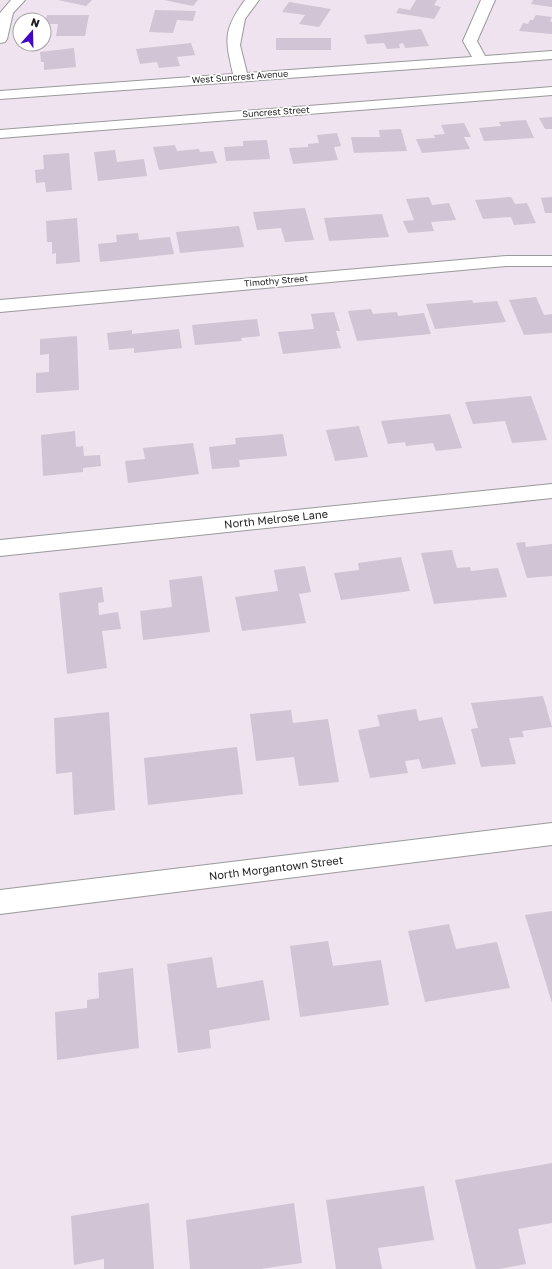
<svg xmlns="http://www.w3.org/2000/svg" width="552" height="1269" font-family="'Golos Text',sans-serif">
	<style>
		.building { fill: #d1c4d5 }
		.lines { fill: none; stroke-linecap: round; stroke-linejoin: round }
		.minor-casing { stroke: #9a9a9a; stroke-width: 2 }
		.minor { fill: #fff; fill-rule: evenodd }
		.labels { text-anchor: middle; stroke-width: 3.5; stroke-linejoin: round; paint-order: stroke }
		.far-street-label { font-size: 9px; fill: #1d1d1d; stroke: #fff }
		.street-label { font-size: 11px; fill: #1d1d1d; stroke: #fff }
	</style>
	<rect width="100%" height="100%" fill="#eee3ee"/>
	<path class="building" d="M58,0h34l-6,6z
		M164,0h34l-5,6z
		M416,0h21l-3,5 7,2 -7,12 -38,-6 3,-5 11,2z
		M533,0h19v7l-21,-3z
		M289,2l42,7 -12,18 -20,-3 6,-9 -23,-3z
		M155,10l41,1 -3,10 -16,-1 -4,13 -24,-1z
		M47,15h42l-4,21h-29l2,-12h-13z
		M536,15l16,2 -2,4 2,1v12l-33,-3 4,-8 5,1 2,-4h3z
		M421,29l8,17 -24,2 -2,-5 -4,1 1,4 -13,1 -3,-6 -17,1 -3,-9z
		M276,38h55v12h-55z
		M191,43l4,12 -18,2 3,9 -21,2 -2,-6 -17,2 -4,-15z
		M74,48l2,19 -32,3v-8h-3l-1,-10z
		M552,117v12h-7l-6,-11z
		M526,120l8,18 -50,3 -5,-13 22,-2 -2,-4z
		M464,123l7,14h-7l6,12 -48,4 -6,-14 19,-1 -1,-3 11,-1 -4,-9z
		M401,129l6,22 -53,2 -3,-16h29l-1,-7z
		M337,133l4,13 -7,1 4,13 -45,4 -4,-16 19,-1v-3l11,-1 -2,-8z
		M267,140l3,19 -44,2 -2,-14 19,-1v-5z
		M175,145l2,6 22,-2 1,3 13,-1 4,12 -58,7 -6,-23z
		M115,150l2,12 27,-3 3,17 -49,5 -4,-29z
		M69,153l3,37 -26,2 -1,-10 -9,1 -1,-13 9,-1 -1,-14z
		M429,197l3,8 17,-2 7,17 -25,2 3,9 -26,2 -5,-12 11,-1 -8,-21z
		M511,197l4,7 12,-1 9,20 -22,2 -3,-8 -28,2 -8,-19z
		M552,197v16h-7l-4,-15z
		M305,208l9,32 -29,2 -4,-14 -24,2 -4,-18z
		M382,214l7,23 -60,4 -5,-23z
		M77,218l3,44 -24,2v-11l-4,1v-12h-5l-1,-21z
		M239,226l5,21 -64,6 -4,-21z
		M138,233l1,7 31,-3 4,17 -74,8 -2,-18 19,-2 -1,-7z
		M536,297l8,18 8,-1v19l-28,2 -15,-35z
		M472,300l1,3 24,-2 9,21 -71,7 -9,-25z
		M371,309l2,5 24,-2 1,4 26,-3 7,21 -74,7 -9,-30z
		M334,312l6,19h-4l5,17 -58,6 -5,-22 36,-3 -3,-15z
		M257,319l3,17 -19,2 1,3 -47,4 -3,-20z
		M179,329l3,19 -48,5v-5l-25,2 -2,-17 25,-3v4z
		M77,336l2,54 -43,3v-20l13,-1v-18l-9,1v-16z
		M531,396l16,44 -35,3 -7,-22 -32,3 -8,-22z
		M450,414l12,34 -26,3 -3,-8 -27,3 -1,-4 -17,2 -7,-23z
		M359,426l9,31 -33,4 -9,-31z
		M75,431l1,16 7,-1 1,10 16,-1 1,11 -18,2v4l-40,4 -2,-41z
		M283,434l4,22 -48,4 1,7 -28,2 -3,-22 27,-3 -1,-6z
		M193,443l6,31 -71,9 -3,-22 20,-2 -2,-11z
		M525,542l1,5 26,-3v32l-25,2 -11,-35z
		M452,550l5,18 13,-1 1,4 27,-3 9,29 -73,7 -13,-51z
		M401,557l9,34 -69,9 -7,-27 25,-3 -1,-7z
		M305,566l6,26 -12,2 7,29 -64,8 -7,-34 43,-6 -4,-21z
		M202,576l8,56 -67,8 -3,-29 32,-4 -3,-27z
		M102,587l2,15 -6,1 1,12 19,-3 3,17 -19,2 5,37 -40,6 -8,-81z
		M543,696l9,31 -30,4 2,6 -15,1 7,26 -35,3 -10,-38 7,-1 -7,-25z
		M416,709l3,12 23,-4 14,47 -34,5 -3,-10 -14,2 3,12 -38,5 -12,-48 22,-4 -3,-11z
		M291,710l2,13 35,-4 11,63 -40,4 -5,-29 -38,4 -6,-47z
		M109,712l6,98 -41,5 -2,-43 -16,2 -2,-56z
		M237,747l6,47 -95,11 -4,-47z
		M552,911v92l-27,-88z
		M449,924l7,25 41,-7 13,46 -85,14 -17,-71z
		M328,941l5,25 48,-6 8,45 -89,12 -10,-71z
		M212,957l5,31 46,-8 7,40 -61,10 2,18 -33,5 -11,-89z
		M133,968l6,80 -82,12 -2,-48 32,-4v-8l12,-2 -1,-25z
		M552,1163v60l-34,6 8,35 -27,5h-23l-21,-89z
		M424,1186l10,54 -56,8 4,21h-46l-10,-69z
		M149,1203l5,66h-50v-10l-30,6 -3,-49z
		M294,1203l8,60 -42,6h-70l-4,-49z"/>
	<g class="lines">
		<g class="minor-casing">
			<path id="minor" d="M11,0h14l-12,13 -6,26 -2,3 -5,1v-30z
				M245,0h14l-14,19 -5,26 7,28 225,-16 -9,-16 18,-41h14l-18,41 8,15 67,-5v8l-552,40v-8l233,-17c-8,-35 -10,-44 12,-74z
				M552,87v8l-552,43v-8z
				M506,256h46v10h-46l-506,46v-12z
				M552,484v14l-552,58v-16z
				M552,823v22l-552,69v-24z"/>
		</g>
		<use href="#minor" class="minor"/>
	</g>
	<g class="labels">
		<g class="far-street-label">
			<text transform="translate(240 77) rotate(-4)" y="3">West Suncrest Avenue</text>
			<text transform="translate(276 112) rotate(-4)" y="3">Suncrest Street</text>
			<text transform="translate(276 281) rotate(-5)" y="3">Timothy Street</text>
		</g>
		<g class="street-label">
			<text transform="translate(276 519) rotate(-6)" y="4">North Melrose Lane</text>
			<text transform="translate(276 868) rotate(-7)" y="4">North Morgantown Street</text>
		</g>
	</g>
	<g transform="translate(32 32) rotate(20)"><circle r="19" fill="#ffffff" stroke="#a5a5a5"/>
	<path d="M0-3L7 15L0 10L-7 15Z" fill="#4504c6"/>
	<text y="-6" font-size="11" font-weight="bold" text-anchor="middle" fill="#1d1d1d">N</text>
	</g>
</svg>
